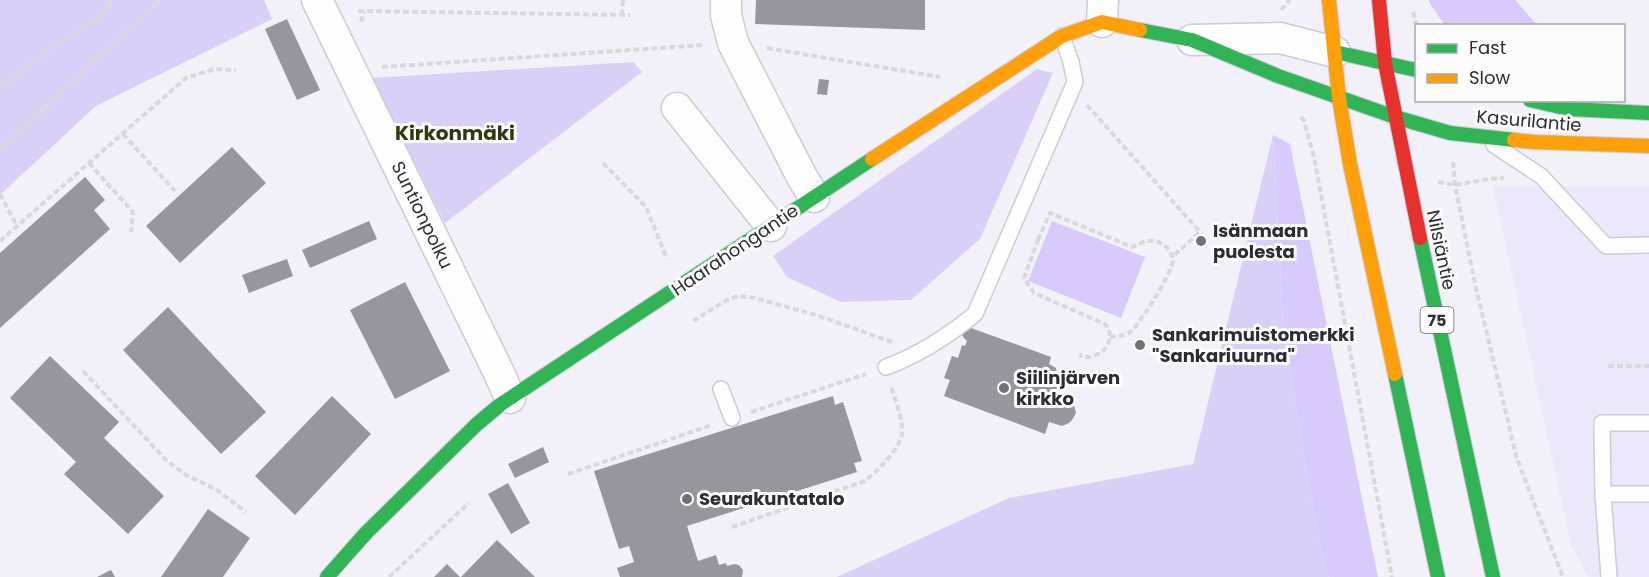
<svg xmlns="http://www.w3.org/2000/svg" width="1649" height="577" font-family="Poppins,sans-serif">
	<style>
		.built { fill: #ece7fb }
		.green { fill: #d8cbfb }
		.forest { fill: #dad0f7 }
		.building { fill: #98969d }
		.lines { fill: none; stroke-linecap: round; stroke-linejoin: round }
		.lane-casing { stroke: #cdcbd3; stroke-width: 18 }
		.street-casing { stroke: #cdcbd3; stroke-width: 33 }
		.fast-casing { stroke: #cdcbd3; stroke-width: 16 }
		.slow-casing { stroke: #cdcbd3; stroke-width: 16 }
		.jam-casing { stroke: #cdcbd3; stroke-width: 16 }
		.path { stroke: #d9d9db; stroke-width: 4; stroke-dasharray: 6 3; stroke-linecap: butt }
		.lane { stroke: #fdfdfe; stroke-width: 15 }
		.street { stroke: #fdfdfe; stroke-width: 30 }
		.fast { stroke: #30b455; stroke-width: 14 }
		.slow { stroke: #ff9f0a; stroke-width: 14 }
		.jam { stroke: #e5322d; stroke-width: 14 }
		.poi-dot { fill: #727078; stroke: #fcfcfc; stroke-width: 2 }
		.labels { text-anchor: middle; stroke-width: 6; stroke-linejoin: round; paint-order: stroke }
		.shield { fill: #fcfcfc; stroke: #6b6a6f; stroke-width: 1.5 }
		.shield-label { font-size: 16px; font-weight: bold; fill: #2d2b33 }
		.street-label { font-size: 18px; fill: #2d2b33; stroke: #fcfcfc }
		.poi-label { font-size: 18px; font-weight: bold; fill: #2d2b33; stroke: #fcfcfc; text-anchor: start }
		.neighbourhood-label { font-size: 20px; font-weight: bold; fill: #31370f; stroke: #fcfcfc }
	</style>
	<rect width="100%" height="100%" fill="#f2f0f9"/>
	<path class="built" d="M1493,186h156v391h-61l-17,-32z"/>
	<path class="green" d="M1429,0h86l22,25h-92l-15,-21z
		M1273,135l17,9 88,433h-49l-3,-4 -20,-105 -23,-147z
		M1052,221l93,36 -24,61 -93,-37z"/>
	<path class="forest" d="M0,0h264l8,19 -176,87 -96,89z
		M633,62l9,10 -197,151 -74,-145z
		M1037,69l16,4 -73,166 -69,61 -70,2 -54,-25 -14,-21z
		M1273,135l10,186 23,147 20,105 3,4h-492l172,-79 184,-34z"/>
	<path class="building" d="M756,0h169v30l-170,-6z
		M287,19l33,71 -23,10 -32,-71z
		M819,79l10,1 -2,15 -10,-1z
		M232,147l34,36 -86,80 -34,-37z
		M85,177l20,23 -11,10 16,19 -110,99v-75z
		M369,221l8,18 -67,29 -8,-18z
		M287,259l6,17 -44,17 -7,-18z
		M405,282l45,89 -55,28 -45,-89z
		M168,307l98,105 -45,42 -98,-104z
		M971,328l80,29 -2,7 7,4 1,5 -1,4 9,3 -6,16 10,4 5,5 2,8 -4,7 -3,3 -7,3 -13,-4 -4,12 -101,-38 6,-16 -6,-2 8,-22 6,2 4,-13 3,1 2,-5 -4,-4 -1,-4z
		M50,356l69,66 -15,16 60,58 -36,38 -64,-60 12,-12 -66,-64z
		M332,396l39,38 -76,81 -40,-39z
		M833,396l2,9 8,-3 19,59 -8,2 3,9 -170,54 11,35 18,-6 3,10 7,-2 1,3 7,-2 5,1 4,5 -1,7h-122l-3,-9 17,-6 -5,-16 -10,3 -25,-78z
		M543,447l6,15 -34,16 -7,-14z
		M508,483l22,40 -19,11 -23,-40z
		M208,509l42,29 -27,39h-62z
		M497,540l38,37h-74z
		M447,564l13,13h-26z
		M111,570l4,7h-18z"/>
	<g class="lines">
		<g class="lane-casing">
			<path id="lane" d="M1494,145l47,31 65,70 43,-1
				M886,367c33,-12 62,-31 89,-53l100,-232 -4,-20 -9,-26
				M721,389l11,29
				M1603,494h46
				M1609,577l-6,-83 -1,-71h47"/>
		</g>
		<g class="street-casing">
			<path id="street" d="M317,0l183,375 10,23
				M726,0v15l7,28 69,134 12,20
				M1102,22l1,-22
				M1192,40l88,-2 55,14
				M677,108l94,118"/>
		</g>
		<g class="fast-casing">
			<path id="fast" d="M1140,30l52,10 86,36 117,41 55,16 64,7
				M1335,52l81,18
				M1530,100l39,9 80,4
				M1420,238l73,339
				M1395,374l43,203
				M327,577l39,-44 111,-109 24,-20 371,-245"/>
		</g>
		<g class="slow-casing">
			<path id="slow" d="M1329,0l10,98 11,66 45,210
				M1514,140l20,2 115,4
				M872,159l190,-123 40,-14 38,8"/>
		</g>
		<g class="jam-casing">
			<path id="jam" d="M1379,0l6,63 35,175"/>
		</g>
		<path class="path" d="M1281,10l9,-10
			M358,11l272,4
			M1413,12l4,14
			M622,15l1,-15
			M361,22l3,-11
			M767,48l173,29
			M382,67l321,-22
			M0,86l5,-2 46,-35 50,-33 13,-16
			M1087,105l113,127 -28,25
			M1301,117l3,4 10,36 78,420
			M123,134l52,57
			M0,150l161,-150
			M1453,162l2,23 20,99 42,175 46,118
			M89,163l44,49 -2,20
			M603,163l43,44 21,52
			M1438,182l17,3 34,-6 15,-1
			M0,194l17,32
			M1037,240h1l-14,38 10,15 71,31c12,14 0,31 -16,33 -4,0 -7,-1 -10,-2
			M1038,240l12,-27 82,34c13,-6 23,-11 35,1 3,3 6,8 6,12 0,12 -34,66 -44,73 -5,3 -13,3 -19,4
			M0,241l186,-163 28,-9 22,1
			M693,321l34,-21 11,-4 17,2 64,18 73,26
			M1608,366h41
			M83,371l83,89 20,15 31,15 29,22
			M751,412l115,-38
			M568,474l144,-49
			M732,527l133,-46c12,-10 35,-31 37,-48 1,-15 -7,-33 -11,-47
			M389,577l80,-74"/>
		<use href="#lane" class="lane"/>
		<use href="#street" class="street"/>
		<use href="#fast" class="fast"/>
		<use href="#slow" class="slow"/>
		<use href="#jam" class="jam"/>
	</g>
	<g class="poi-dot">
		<circle cx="1201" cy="241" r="6"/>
		<circle cx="1140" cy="345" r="6"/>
		<circle cx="1004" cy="388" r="6"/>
		<circle cx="687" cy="499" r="6"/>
	</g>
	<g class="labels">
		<rect class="shield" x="1420.5" y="307" width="33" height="26" rx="4.5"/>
		<g class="shield-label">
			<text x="1437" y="326">75</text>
		</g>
		<g class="street-label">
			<text transform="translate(1529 121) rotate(5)" y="6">Kasurilantie</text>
			<text transform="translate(422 215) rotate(64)" y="6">Suntionpolku</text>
			<text transform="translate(735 250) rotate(-34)" y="6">Haarahongantie</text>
			<text transform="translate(1441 250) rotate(78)" y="6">Nilsiäntie</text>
		</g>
		<g class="poi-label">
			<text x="1213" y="237">Isänmaan<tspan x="1213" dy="21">puolesta</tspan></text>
			<text x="1152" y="341">Sankarimuistomerkki<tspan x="1152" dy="21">"Sankariuurna"</tspan></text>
			<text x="1016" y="384">Siilinjärven<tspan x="1016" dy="21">kirkko</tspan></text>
			<text x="699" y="505">Seurakuntatalo</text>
		</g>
		<g class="neighbourhood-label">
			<text x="455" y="140">Kirkonmäki</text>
		</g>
	</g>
	<rect x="1415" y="24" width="210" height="78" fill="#fcfcfc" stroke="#a9a8ac" stroke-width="1.5"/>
	<rect x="1427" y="44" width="30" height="9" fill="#30b455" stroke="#a9a8ac" stroke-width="1.5"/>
	<text x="1469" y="54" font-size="18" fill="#2d2b33">Fast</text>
	<rect x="1427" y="74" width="30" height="9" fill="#ff9f0a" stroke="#a9a8ac" stroke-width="1.5"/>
	<text x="1469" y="84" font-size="18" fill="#2d2b33">Slow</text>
</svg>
